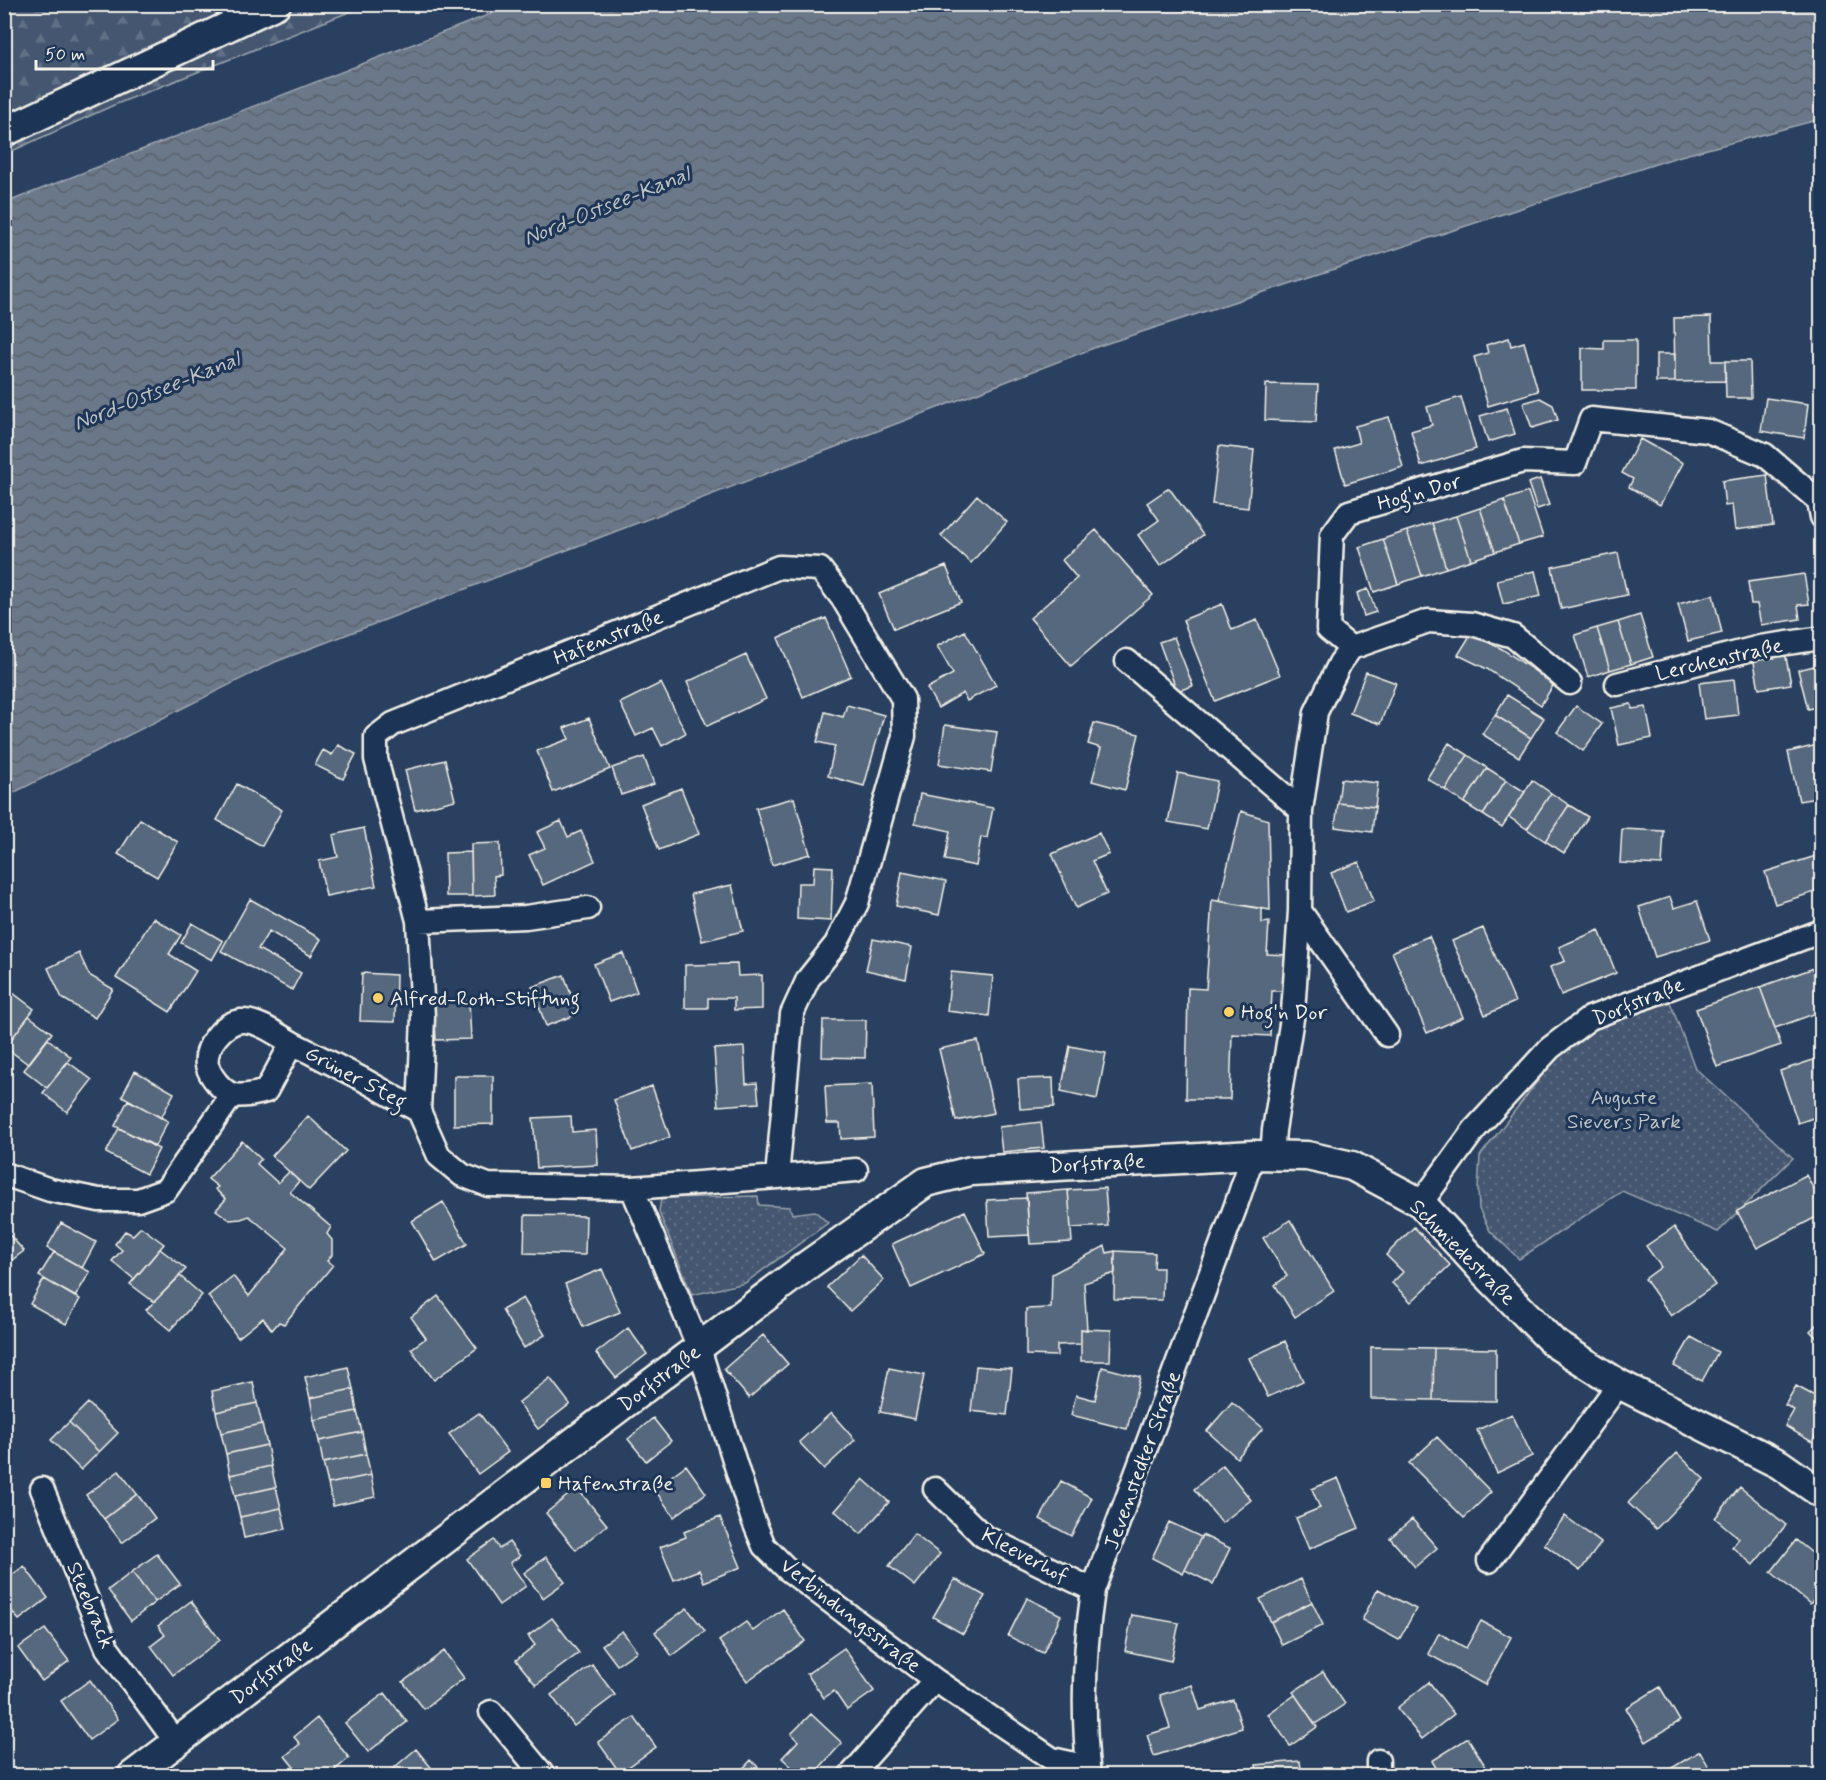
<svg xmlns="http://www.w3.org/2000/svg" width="1826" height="1780" font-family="Mynerve,sans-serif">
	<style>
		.forest { fill: url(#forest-firs); stroke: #9ca4ac; stroke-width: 1.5 }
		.park { fill: url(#park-dots); stroke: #9ca4ac; stroke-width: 1.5 }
		.water { fill: url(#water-waves); stroke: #a1a8b0; stroke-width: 1.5 }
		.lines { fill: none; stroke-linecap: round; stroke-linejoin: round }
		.stream { stroke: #a1a8b0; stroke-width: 7 }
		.building { fill: #56677d; stroke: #f4f1e8; stroke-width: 1.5 }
		.minor-casing { stroke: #f4f1e8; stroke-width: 27 }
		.tertiary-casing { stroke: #f4f1e8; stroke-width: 33 }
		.minor { stroke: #1d3557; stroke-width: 22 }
		.tertiary { stroke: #1d3557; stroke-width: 28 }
		.poi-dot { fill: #ffd166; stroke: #1d3557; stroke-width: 2 }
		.labels { text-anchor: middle; stroke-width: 6; stroke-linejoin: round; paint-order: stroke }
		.street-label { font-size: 21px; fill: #f4f1e8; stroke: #1d3557 }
		.poi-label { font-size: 21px; fill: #f4f1e8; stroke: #1d3557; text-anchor: start }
		.park-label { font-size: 21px; fill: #bfc3c4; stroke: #1d3557 }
		.water-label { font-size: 22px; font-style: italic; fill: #bdc1c2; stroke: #1d3557 }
	</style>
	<defs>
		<pattern id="forest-firs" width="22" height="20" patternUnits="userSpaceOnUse" patternTransform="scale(1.5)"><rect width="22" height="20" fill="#445771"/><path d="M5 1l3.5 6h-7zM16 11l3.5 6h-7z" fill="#607085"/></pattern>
		<pattern id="park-dots" width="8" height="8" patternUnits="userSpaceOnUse" patternTransform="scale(1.5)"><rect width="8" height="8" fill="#445771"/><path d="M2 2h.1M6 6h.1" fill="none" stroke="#607085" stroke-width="1.8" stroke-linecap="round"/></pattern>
		<pattern id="water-waves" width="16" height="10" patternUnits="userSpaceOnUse" patternTransform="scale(1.5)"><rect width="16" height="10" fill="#6a788a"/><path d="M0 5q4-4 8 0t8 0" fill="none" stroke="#5b626b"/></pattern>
	</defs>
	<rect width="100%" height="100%" fill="#2a4060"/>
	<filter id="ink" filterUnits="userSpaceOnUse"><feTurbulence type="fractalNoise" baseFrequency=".0167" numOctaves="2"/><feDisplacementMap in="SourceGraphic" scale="12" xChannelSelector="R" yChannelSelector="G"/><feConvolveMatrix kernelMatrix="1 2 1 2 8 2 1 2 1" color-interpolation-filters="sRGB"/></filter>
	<g filter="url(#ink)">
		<path class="forest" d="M4,5h363l-253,100 -109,49z"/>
		<path class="park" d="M1670,1002l25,66 98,90 -75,74 -96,-41 -103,68 -29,-28 -11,-22 -1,-20 2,-33 73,-95 44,-33z
			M758,1196l1,9 31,2 2,7 23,-3 13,12 -83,60 -53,12 -33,-83 2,-14z"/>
		<path class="water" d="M516,4l1305,1v114l-144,38 -578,189 -824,316 -270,135v-594z"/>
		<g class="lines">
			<path class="stream" d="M4,1770l3,6"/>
		</g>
		<path class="building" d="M1711,317l1,44h13v20l-50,1 -1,-64z
			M1509,338l2,8 13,-4 14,49 -50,15 -14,-49 14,-4 -2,-8z
			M1604,340h32v50h-54v-42l22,1z
			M1656,354h19v28h-19z
			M1725,361h25l1,37h-25z
			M1266,384l52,1 -2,37 -51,-2z
			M1461,397l15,52 -55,17 -10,-35 21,-6 -5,-18z
			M1540,398l13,7 5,15 -26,8 -9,-25z
			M1766,398l42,6 -4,34 -43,-7z
			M1507,408l8,26 -27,8 -8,-26z
			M1389,417l14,50 -58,17 -10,-34 24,-7 -4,-17z
			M1640,439l43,24 -23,42 -31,-18 4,-8 -11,-6z
			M1219,446l35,4 -6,58 -36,-4z
			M1767,475l6,50 -38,5 -3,-25 -7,1 -3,-25z
			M1540,479l9,26 -12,4 -9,-26z
			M1169,488l34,47 -43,31 -22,-31 21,-15 -12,-17z
			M1528,492l15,45 -24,7 -15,-44z
			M977,495l30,27 -36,41 -30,-27z
			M1504,500l15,44 -24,8 -15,-44z
			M1480,508l15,44 -24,8 -15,-44z
			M1456,516l15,44 -25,8 -14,-45z
			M1432,523l14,45 -24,8 -15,-45z
			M1096,530l57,65 -82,71 -41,-48 47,-40 -15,-18z
			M1407,531l15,45 -24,8 -15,-45z
			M1383,539l15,45 -24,8 -15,-45z
			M1618,553l9,42 -66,14 -9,-42z
			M946,566l15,36 -67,27 -15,-35z
			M1535,571l6,25 -38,8 -6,-24z
			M1804,574l5,30 -11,1 2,14 -39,6 -4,-21h-6l-3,-22z
			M1368,589l8,23 -12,4 -7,-23z
			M1713,595l9,38 -34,8 -10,-37z
			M1222,604l10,26 25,-10 23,55 -65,26 -32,-81z
			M1640,615l13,42 -22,7 -13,-42z
			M826,618l25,58 -48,21 -25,-59z
			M1618,622l13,42 -21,6 -13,-42z
			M1597,628l13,42 -22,7 -13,-42z
			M965,631l31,54 -29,16 -4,-8 -25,15 -11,-20 26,-14 -16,-28z
			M1471,634l31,15 52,35 -13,21 -54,-36 -29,-14z
			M1174,637l19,49 -16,5 -18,-49z
			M1785,652l6,32 -32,5 -6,-32z
			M746,655l20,44 -59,27 -20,-44z
			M1822,664v42l-14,3 -10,-39z
			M1366,672l30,11 -16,41 -30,-11z
			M1734,679l4,36 -34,4 -5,-36z
			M661,683l25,50 -24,13 -9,-18 -17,8 -16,-33z
			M1507,695l37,23 -13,20 -36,-23z
			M1631,704l1,5 14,-2 6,31 -33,7 -8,-37z
			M847,705l37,10 -20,71 -36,-10 7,-30 -18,-4 8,-30 18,5z
			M1576,706l26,18 -19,27 -26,-19z
			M1495,715l36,23 -12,19 -37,-23z
			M589,718l21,51 -57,23 -16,-41 32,-12 -5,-11z
			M1094,723l45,11 -14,56 -33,-9 9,-33 -13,-4z
			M945,725l52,7 -6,40 -52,-8z
			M1449,743l19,12 -23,35 -18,-12z
			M1822,744v53l-23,4 -11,-49z
			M338,745l18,9 -13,25 -28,-14 8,-15 9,5z
			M1468,755l19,13 -23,35 -19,-13z
			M644,757l10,27 -33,11 -9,-27z
			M445,760l10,40 -40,10 -10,-40z
			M1487,768l19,12 -23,35 -19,-12z
			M1178,773l39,8 -10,48 -39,-7z
			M1341,779l37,4 -3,24 -37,-4z
			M1506,780l19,12 -23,35 -19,-12z
			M1532,780l19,13 -24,36 -18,-12z
			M237,784l45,26 -20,36 -45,-26z
			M681,788l18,46 -40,16 -18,-46z
			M1551,793l18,12 -24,36 -18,-12z
			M920,794l73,14 -6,30 -6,-1 -5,29 -31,-6 5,-29 -35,-8z
			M794,798l16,56 -38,11 -16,-57z
			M1338,803l37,4 -3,25 -37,-5z
			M1569,805l19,12 -24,36 -19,-12z
			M1241,811l27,9 2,90 -51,-9z
			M1822,815v33h-4z
			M140,819l38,23 -21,35 -39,-23z
			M561,821l7,16 13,-6 14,30 -52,24 -14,-30 16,-7 -8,-16z
			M364,828l12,58 -50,10 -7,-35 19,-4 -5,-22z
			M1622,829l42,2 -2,34 -42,-2z
			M1099,833l10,21 -17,7 15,33 -31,14 -24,-54z
			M500,843l1,32 -7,1 1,19 -23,1 -1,-52z
			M471,852l1,44h-26l-1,-43z
			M1816,856l6,17v17l-47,14 -10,-32z
			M1359,862l15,39 -28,11 -15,-39z
			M814,866l19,1 -2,54 -34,-2 1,-36h15z
			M902,872l44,9 -7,34 -43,-9z
			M732,885l11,46 -41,10 -11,-47z
			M1670,897l4,11 23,-7 13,39 -55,17 -16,-50z
			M250,899l71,40 -10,17 -42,-25 -11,18 43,24 -9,17 -71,-39z
			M1212,900l50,9v14l7,-1 -2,32 20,1 -3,36h-12l-2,45 -38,-2 -2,65h-44l2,-111 18,1z
			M153,918l28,17 -12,19 27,17 -26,41 -54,-34z
			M192,923l31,18 -11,19 -31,-17z
			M1483,928l32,74 -30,13 -33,-74z
			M1599,930l17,43 -55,22 -11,-28 15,-6 -6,-14z
			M1429,936l34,81 -36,16 -35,-81z
			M873,939l39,8 -6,32 -40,-9z
			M79,953l10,22 24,14 -18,29 -33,-20 -14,-30z
			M623,953l14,39 -28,10 -15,-38z
			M737,964l1,12 24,-1v34l-28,1v-12h-26v10h-23v-43z
			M1814,968l8,22v21l-47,17 -15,-41z
			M951,972l42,4 -4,40 -42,-5z
			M362,973l34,2 -1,47 -35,-1z
			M564,975l14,39 -32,12 -14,-39z
			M1760,987l21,58 -64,22 -21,-58z
			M9,990l25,19 -24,32 -6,-4v-41z
			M469,1000l2,39 -35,1 -2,-39z
			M29,1016l23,17 -24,31 -23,-17z
			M823,1020h43l-1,38 -43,-1z
			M48,1039l23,18 -24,31 -23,-18z
			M978,1041l16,72 -38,8 -17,-72z
			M1070,1046l36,7 -9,46 -36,-8z
			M744,1047l2,37 11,-1 2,20 -41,3 -4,-57z
			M1822,1057v58l-24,8 -18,-52z
			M68,1062l24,18 -25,32 -24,-19z
			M135,1071l39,22 -13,25 -39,-22z
			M454,1076h39v48l-39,1z
			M1053,1078l1,29 -34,2 -2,-30z
			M872,1084l2,53 -33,2 -1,-16h-13l-2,-37z
			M652,1086l18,51 -38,14 -18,-51z
			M128,1100l40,21 -13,25 -40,-20z
			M308,1116l38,35 -37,39 -37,-34z
			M571,1116l1,16 24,-2 2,35 -61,3 -4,-50z
			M1041,1122l3,26 -42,4 -3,-25z
			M119,1128l40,21 -13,25 -40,-21z
			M242,1141l19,18 -4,5 21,19 11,-11 10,9 -9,11 41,35 -4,7 5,6v15l-5,6 6,4 -49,59 -5,-2 -7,8 -9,-12 -25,20 -30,-42 25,-20 16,20 39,-48 -39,-32 -8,3 -11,1 -14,-10 10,-11 -11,-10 3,-2 -10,-8z
			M1806,1175l16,29v10l-65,34 -20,-37z
			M1105,1188l3,38 -37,2 -3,-38z
			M1068,1190l4,52 -42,2 -4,-51z
			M1027,1198l2,37 -40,2 -2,-37z
			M443,1202l24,42 -31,18 -24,-41z
			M965,1211l20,43 -74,34 -19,-44z
			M525,1215l61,1 -1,39 -61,-2z
			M1290,1220l44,71 -39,26 -20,-32 12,-9 -24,-38z
			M61,1223l35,19 -14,26 -35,-20z
			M141,1227l23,17 -30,35 -22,-18 10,-11 -7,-6 10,-13 8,4z
			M1414,1227l36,38 -39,37 -19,-19 11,-11 -17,-17z
			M1674,1227l41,58 -44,31 -26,-37 16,-12 -15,-21z
			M4,1229l20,22 -20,15z
			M1105,1246l2,7 8,-2v22l-31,10 3,47 -6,-1v15l-24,1v11l-31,-1v-46l25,-1 1,-34z
			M160,1249l26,20 -32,33 -24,-18z
			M1115,1251l40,2 -1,15h9l-1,32 -48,-1z
			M54,1252l36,20 -15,25 -36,-21z
			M861,1255l23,25 -34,31 -23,-24z
			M602,1269l18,43 -37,15 -18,-43z
			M180,1276l22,19 -32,35 -24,-20z
			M44,1279l36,20 -14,25 -36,-20z
			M438,1296l39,52 -43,32 -23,-31 15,-11 -15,-21z
			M523,1298l22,37 -21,13 -22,-38z
			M1822,1319v24l-12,-12z
			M628,1328l19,26 -31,24 -20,-25z
			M1081,1329l30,1 -1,31h-29z
			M763,1335l25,29 -39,34 -25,-29z
			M1691,1337l27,15 -16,29 -28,-15z
			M1285,1341l18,40 -35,16 -19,-39z
			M1371,1347l63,1 -1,52 -62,-1z
			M1434,1348l62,1v52l-63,-1z
			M976,1366l36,3 -5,46 -36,-4z
			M348,1367l5,22 -43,9 -5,-21z
			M1102,1367l38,10 -13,52 -56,-14 5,-20 19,5z
			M889,1368l35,7 -9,44 -35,-7z
			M550,1378l20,26 -32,25 -20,-26z
			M253,1382l4,21 -41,9 -4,-21z
			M1796,1386l26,14v25l-10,17 -27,-16 9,-16 -9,-5z
			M353,1389l4,22 -43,9 -4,-22z
			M1232,1402l31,26 -26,30 -30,-27z
			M88,1403l30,30 -19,19 -30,-30z
			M257,1403l5,21 -41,9 -5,-21z
			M357,1411l5,21 -43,9 -5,-21z
			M479,1413l29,39 -30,22 -29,-40z
			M831,1413l24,27 -31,29 -25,-27z
			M1512,1414l20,42 -35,17 -20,-43z
			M653,1418l18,23 -25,20 -18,-22z
			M69,1422l30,30 -18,18 -30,-30z
			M262,1424l5,21 -41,9 -5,-21z
			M362,1432l4,22 -43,9 -4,-22z
			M1437,1437l54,55 -27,26 -55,-55z
			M267,1445l4,21 -41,9 -4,-21z
			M1677,1453l27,26 -48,50 -28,-26z
			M366,1454l5,21 -43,9 -5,-21z
			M686,1465l20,28 -32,24 -20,-28z
			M1223,1465l28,35 -29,23 -28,-34z
			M271,1466l5,21 -41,9 -5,-21z
			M119,1471l18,23 -33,25 -18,-24z
			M371,1475l4,22 -42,9 -5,-22z
			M1338,1478l21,50 -50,21 -13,-31 24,-10 -8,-19z
			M863,1479l26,23 -28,32 -26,-23z
			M1061,1481l31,17 -21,38 -31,-17z
			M276,1487l5,21 -41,9 -5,-21z
			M1740,1487l46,38 -33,40 -21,-18 7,-9 -24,-20z
			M577,1488l30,37 -31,25 -30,-37z
			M137,1494l18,24 -33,25 -18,-24z
			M281,1508l5,21 -42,9 -4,-21z
			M1565,1516l36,27 -21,28 -36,-27z
			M720,1517l21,50 -37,15 -5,-12 -25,10 -14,-33 26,-10 -2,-5z
			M1412,1519l25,29 -22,19 -25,-29z
			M1169,1522l32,15 -18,37 -31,-16z
			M914,1534l26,20 -25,32 -26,-20z
			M1202,1535l28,13 -17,36 -28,-14z
			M494,1540l5,9 10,-7 11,14 -10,7 16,23 -27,19 -32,-46z
			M1796,1540l26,21v28l-12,15 -39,-32z
			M157,1554l23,30 -25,18 -23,-30z
			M546,1557l19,25 -22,16 -19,-25z
			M24,1566l24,32 -29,22 -15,-18v-21z
			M132,1572l23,30 -24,19 -23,-31z
			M955,1579l30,17 -22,38 -30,-17z
			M1301,1579l11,23 -41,20 -11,-23z
			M1378,1589l38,20 -17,31 -37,-20z
			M1027,1598l34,17 -18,38 -35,-17z
			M191,1601l29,39 -47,35 -22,-29 14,-11 -7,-9z
			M1312,1602l11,23 -41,20 -11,-23z
			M687,1608l18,23 -33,25 -17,-24z
			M783,1609l22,32 -58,40 -28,-40 27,-19 7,9z
			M1132,1615l47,8 -8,38 -46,-10z
			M552,1618l27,35 -43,32 -20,-25 19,-15 -7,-9z
			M1481,1621l30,16 -26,48 -57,-31 11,-21 27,15z
			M45,1629l24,32 -27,20 -24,-33z
			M622,1631l15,20 -20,14 -15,-20z
			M844,1648l30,43 -27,19 -13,-19 -10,7 -17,-24z
			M444,1651l20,27 -40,31 -21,-27z
			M592,1665l23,30 -41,31 -23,-31z
			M1323,1672l22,32 -30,20 -22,-32z
			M90,1680l28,39 -29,21 -28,-39z
			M1429,1682l25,32 -32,25 -25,-31z
			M1192,1685l8,25 33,-10 9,28 -88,28 -7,-21 23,-7 -10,-33z
			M1660,1687l20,34 -34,21 -20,-34z
			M385,1693l22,29 -39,30 -23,-29z
			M1295,1695l22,32 -27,19 -22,-32z
			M811,1714l31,29 -30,33h-11l-19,-18 16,-17 -7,-7z
			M634,1717l22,30 -36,26 -22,-31z
			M317,1718l32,40 -21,18h-27l-16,-20 15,-12 -6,-7z
			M1468,1738l21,34 -5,4h-43l-9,-15z
			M416,1749l22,27h-46l-3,-4z
			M1700,1751l14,25h-47l-2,-4z
			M751,1760l14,14 4,-5 6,7h-39z
			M1300,1761l2,15h-45l-1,-11z"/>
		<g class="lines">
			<g class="minor-casing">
				<path id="minor" d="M779,567l41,2 23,30 60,100 1,37 -47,167 -21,41 -28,35 -16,35 -15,163 -145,11 -144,-3 -26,-10 -23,-19 -20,-45 4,-94 -5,-96 -42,-162v-22l17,-13z
					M1351,648l-23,-19 4,-94 17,-23 174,-51 52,2 16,-44 117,12 57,24 54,46 3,16
					M1127,661l174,149
					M1617,684l143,-37 62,-9
					M1300,911l87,124
					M418,921l108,-4 62,-9
					M292,1043c-14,-8 -34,-23 -51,-22 -18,2 -37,26 -34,44 3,11 15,27 27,30 11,2 22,-1 32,-4l26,-48 72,37 55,31
					M1272,1156l2,-26 19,-118 7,-101 1,-101 15,-98 24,-49 11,-15 77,-27 44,3 41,12 57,47
					M4,1174l46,16 49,10h39l28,-10 66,-95
					M777,1177l79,-7
					M632,1188l67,160 53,169 12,29 23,23 148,111 117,79 36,8
					M1421,1203l53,-73 76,-82 40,-30 232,-87
					M42,1489l65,159 69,94
					M935,1489l48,47 110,54
					M1489,1561l130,-177
					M491,1712l53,64
					M850,1776l85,-96
					M1089,1776c-7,-62 -5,-125 4,-186l142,-382 18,-53
					M1378,1776v-15"/>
			</g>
			<g class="tertiary-casing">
				<path id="tertiary" d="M4,132l272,-128
					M132,1776l677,-512 117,-82 45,-11 282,-16 54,1 45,10 69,37 65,71 68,69 65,41 160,80 43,30"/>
			</g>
			<use href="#minor" class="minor"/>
			<use href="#tertiary" class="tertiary"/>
		</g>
	</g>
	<g class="poi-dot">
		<circle cx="378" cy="998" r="6"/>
		<circle cx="1229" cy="1012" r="6"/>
		<rect x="540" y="1477" width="12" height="12" rx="3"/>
	</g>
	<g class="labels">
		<g class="street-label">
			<text transform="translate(1419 492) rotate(-16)" y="7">Hog'n Dor</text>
			<text transform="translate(608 637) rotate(-22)" y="7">Hafenstraße</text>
			<text transform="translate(1719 659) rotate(-13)" y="7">Lerchenstraße</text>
			<text transform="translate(1638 1001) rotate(-22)" y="7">Dorfstraße</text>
			<text transform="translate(356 1077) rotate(28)" y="7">Grüner Steg</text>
			<text transform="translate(1097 1163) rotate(-3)" y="7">Dorfstraße</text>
			<text transform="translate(1463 1252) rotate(45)" y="7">Schmiedestraße</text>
			<text transform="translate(659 1378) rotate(-37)" y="7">Dorfstraße</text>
			<text transform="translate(1142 1460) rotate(-70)" y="7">Jevenstedter Straße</text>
			<text transform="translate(1025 1555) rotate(28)" y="7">Kleeverhof</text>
			<text transform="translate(91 1605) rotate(67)" y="7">Steebrack</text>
			<text transform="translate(851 1615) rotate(38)" y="7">Verbindungsstraße</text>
			<text transform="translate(271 1671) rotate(-37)" y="7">Dorfstraße</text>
		</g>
		<g class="poi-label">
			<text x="390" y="1005">Alfred-Roth-Stiftung</text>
			<text x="1241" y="1019">Hog'n Dor</text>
			<text x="558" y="1490">Hafenstraße</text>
		</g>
		<g class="park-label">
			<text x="1624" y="1104">Auguste<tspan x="1624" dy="24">Sievers Park</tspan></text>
		</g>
		<g class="water-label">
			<text transform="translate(606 205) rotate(-22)" y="8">Nord-Ostsee-Kanal</text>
			<text transform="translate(156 390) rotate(-22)" y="8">Nord-Ostsee-Kanal</text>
		</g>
	</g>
	<rect width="1826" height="1780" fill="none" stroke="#1d3557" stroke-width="24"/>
	<rect x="12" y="12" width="1802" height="1756" fill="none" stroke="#f4f1e8" stroke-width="2" filter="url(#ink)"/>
	<path d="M36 60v9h177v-9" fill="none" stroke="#f4f1e8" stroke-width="3"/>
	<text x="45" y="60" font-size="18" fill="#f4f1e8" stroke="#1d3557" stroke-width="4.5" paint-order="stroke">50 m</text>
</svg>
